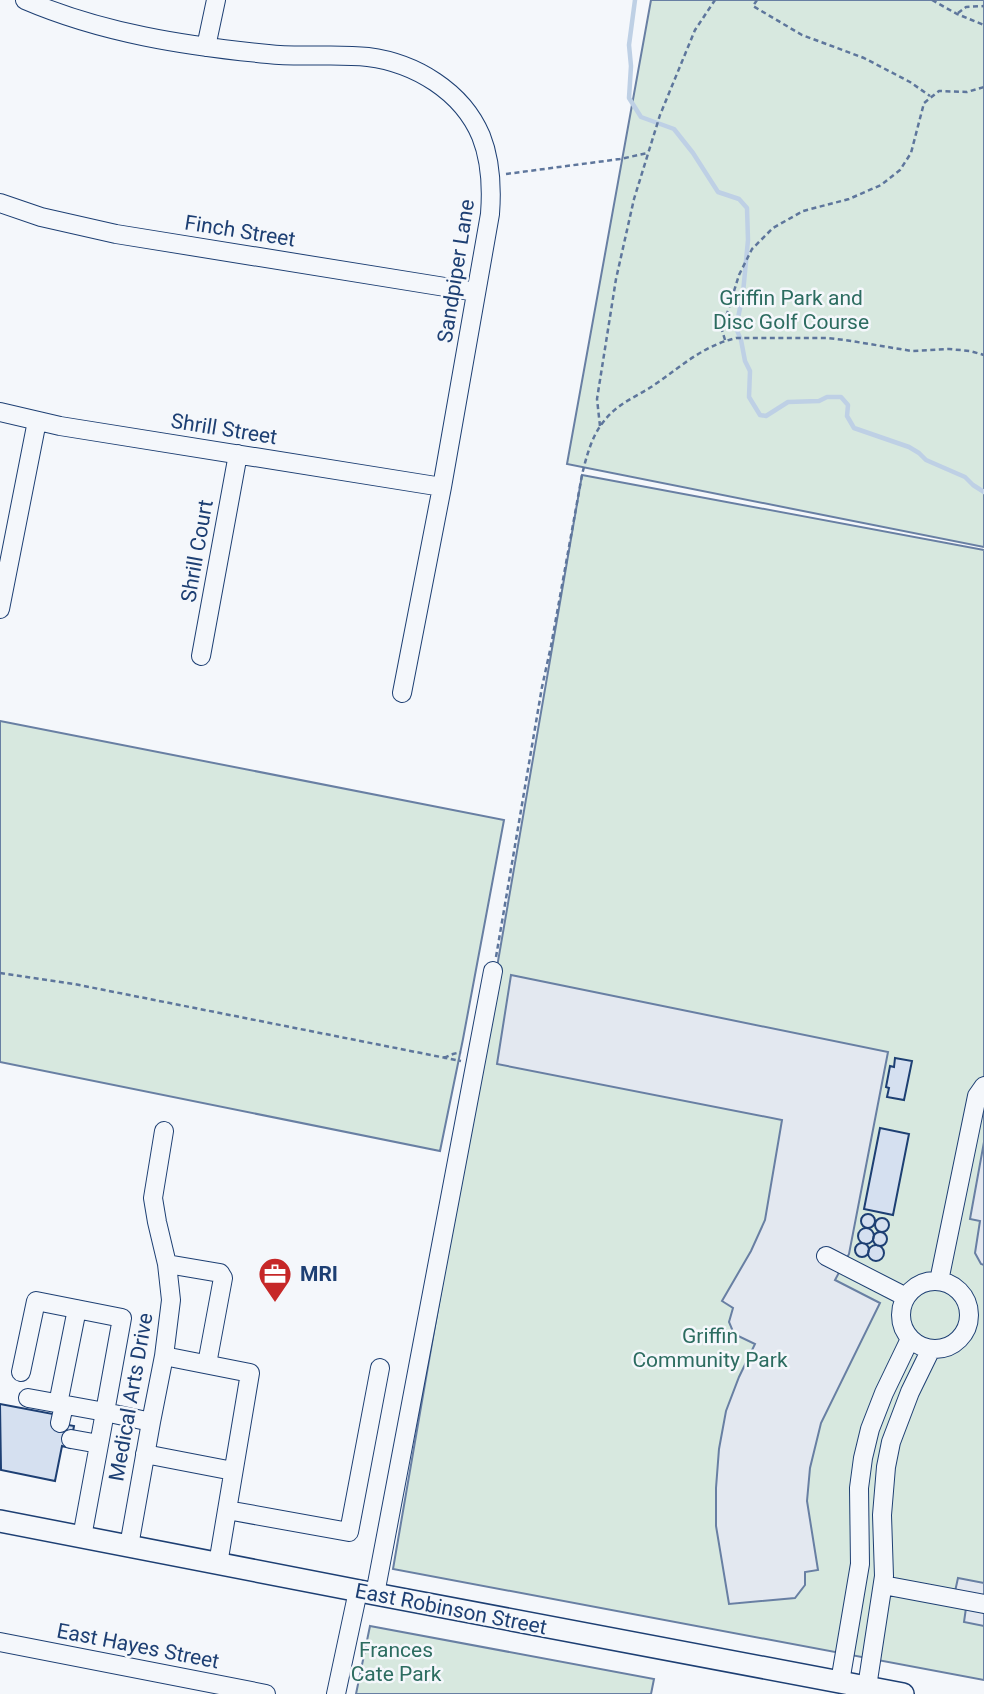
<svg xmlns="http://www.w3.org/2000/svg" width="984" height="1694" font-family="Roboto,sans-serif">
<style>
.green{fill:#d7e8df;stroke:#687fa3;stroke-width:2}
.parking{fill:#e3e8f0;stroke:#687fa3;stroke-width:2}
.lines{fill:none;stroke-linecap:round;stroke-linejoin:round}
.stream{stroke:#bed0e5;stroke-width:4.5}
.building{fill:#d5e0f0;stroke:#1d3f73;stroke-width:2}
.minor-casing{stroke:#1d3f73;stroke-width:20}
.major-casing{stroke:#1d3f73;stroke-width:24}
.path{stroke:#5e769c;stroke-width:2.5;stroke-dasharray:5 3.5;stroke-linecap:butt}
.minor{stroke:#f4f7fb;stroke-width:18}
.major{stroke:#f4f7fb;stroke-width:21}
.labels{text-anchor:middle;dominant-baseline:central;stroke-width:5;stroke-linejoin:round;paint-order:stroke}
.street-label{font-size:21px;fill:#1d3f73;stroke:#f4f7fb}
.park-label{font-size:21px;fill:#2c6c60;stroke:#f4f7fb}
.poi-label{font-size:21px;font-weight:bold;fill:#1d3f73;stroke:#f4f7fb;text-anchor:start}
</style>
<rect width="100%" height="100%" fill="#f4f7fb"/>
<path class="green" d="M651,0H984V547L567,464Z
M582,475L984,550V1680L393,1569Z
M0,721L504,820L463,1039L440,1151L0,1062Z
M370,1626L654,1679L651,1694H356Z"/>
<path class="parking" d="M511,975L888,1052L849,1254L835,1280L880,1303L821,1423L810,1468L807,1501L818,1570L805,1572V1585L795,1598L729,1604L716,1526V1488L719,1449L726,1411L739,1377L755,1344L734,1334L729,1322L733,1308L722,1301L751,1251L765,1220L782,1120L497,1064Z
M984,1142V1265L981,1264L975,1253L980,1221L970,1219Z
M958,1578L984,1583V1626L964,1622L966,1608L952,1605Z"/>
<g class="lines">
<path class="stream" d="M635,0L629,45L631,66L629,98L641,117L674,129L693,153L718,192L739,199L747,208L748,240L743,293L736,328L741,340L745,361L750,371L749,397L760,415L766,416L788,402L819,401L827,397H841L848,405L847,416L854,428L909,447L919,453L926,460L965,477L973,485L984,492"/>
</g>
<path class="building" d="M895,1058L912,1061L904,1100L887,1097L889,1088L886,1087L890,1066L894,1067Z
M880,1128L909,1134L893,1215L864,1209Z
M861 1221a7 7 0 1 1 14 0a7 7 0 1 1-14 0Z
M875 1225a7 7 0 1 1 14 0a7 7 0 1 1-14 0Z
M858 1236a8 8 0 1 1 16 0a8 8 0 1 1-16 0Z
M873 1239a7 7 0 1 1 14 0a7 7 0 1 1-14 0Z
M855 1250a7 7 0 1 1 14 0a7 7 0 1 1-14 0Z
M868 1253a8 8 0 1 1 16 0a8 8 0 1 1-16 0Z
M0,1404L53,1414L52,1422L74,1426L70,1448L62,1446L55,1481L1,1470Z"/>
<g class="lines">
<defs>
<path id="minor" d="M25,0C102,33 185,46 268,54C301,58 335,53 368,57C415,63 462,91 481,136C491,161 492,188 490,214L442,487L402,693
M206,47L216,0
M0,203L41,217L116,234L476,292
M0,412L60,426L442,487
M0,609L37,421
M201,656L238,454
M826,1256L906,1297
M167,1264L220,1273L223,1278L207,1364
M901 1315a34 34 0 1 1 68 0a34 34 0 1 1-68 0Z
M939,1281L977,1096L984,1086
M164,1356L250,1373L218,1564
M21,1372L36,1301L122,1318L105,1412L28,1398
M58,1404L77,1309
M60,1423L64,1405
M71,1439L99,1444
M145,1454L233,1471
M227,1510L349,1532L380,1368
M82,1537L105,1412L151,1422
M129,1546L151,1422L164,1356L171,1300L167,1264L157,1222L153,1198L164,1131
M883,1585L984,1604
M375,1594L493,971
M0,1642L266,1694
M840,1682L860,1564L859,1488L863,1458L870,1429L884,1393L910,1339
M867,1687L884,1576L882,1515L886,1467L891,1442L910,1392L931,1349
M336,1694L358,1591"/>
<path id="major" d="M0,1521L375,1594L903,1694"/>
</defs>
<use href="#minor" class="minor-casing"/>
<use href="#major" class="major-casing"/>
<path class="path" d="M757,0L753,6L802,35L864,58L910,82L930,96
M932,0L957,14L984,25
M958,13L966,7L984,6
M506,174L620,159L648,153
M725,340L722,330L739,275L752,249L773,228L803,211L849,199L881,185L900,170L911,153L924,103L939,91L967,92L984,87
M600,426L597,399L616,279L634,199L660,115L695,30L715,0
M496,957L542,687L551,646L582,475C586,458 591,439 601,425C617,402 636,398 657,383C683,365 703,346 736,338H828L845,340L912,351L949,349L970,351L984,355
M0,973L74,984L461,1061
M444,1058L453,1054L461,1052"/>
<use href="#minor" class="minor"/>
<use href="#major" class="major"/>
</g>
<defs>
<symbol id="office-pin" viewBox="-11 -11 22 30"><path d="M0 17L-7.5 6A9.5 9.5 0 1 1 7.5 6Z" fill="#c62828" stroke="#f4f7fb"/><path d="M-6-3h4V-5.5h4V-3h4V5H-6ZM-1-4.5V-3h2v-1.5ZM-6 0V1H6V0Z" fill="#fff"/></symbol>
</defs>
<g fill-rule="evenodd">
<use href="#office-pin" x="256" y="1255" width="38" height="52"/>
</g>
<g class="labels">
<g class="street-label">
<text transform="translate(240 231) rotate(9)">Finch Street</text>
<text transform="translate(456 271) rotate(-81)">Sandpiper Lane</text>
<text transform="translate(224 429) rotate(9)">Shrill Street</text>
<text transform="translate(197 551) rotate(-80)">Shrill Court</text>
<text transform="translate(131 1397) rotate(-80)">Medical Arts Drive</text>
<text transform="translate(451 1609) rotate(11)">East Robinson Street</text>
<text transform="translate(138 1646) rotate(11)">East Hayes Street</text>
</g>
<g class="park-label">
<text x="791" y="298">Griffin Park and<tspan x="791" dy="24">Disc Golf Course</tspan></text>
<text x="710" y="1336">Griffin<tspan x="710" dy="24">Community Park</tspan></text>
<text x="396" y="1650">Frances<tspan x="396" dy="24">Cate Park</tspan></text>
</g>
<g class="poi-label">
<text x="300" y="1274">MRI</text>
</g>
</g>
</svg>
